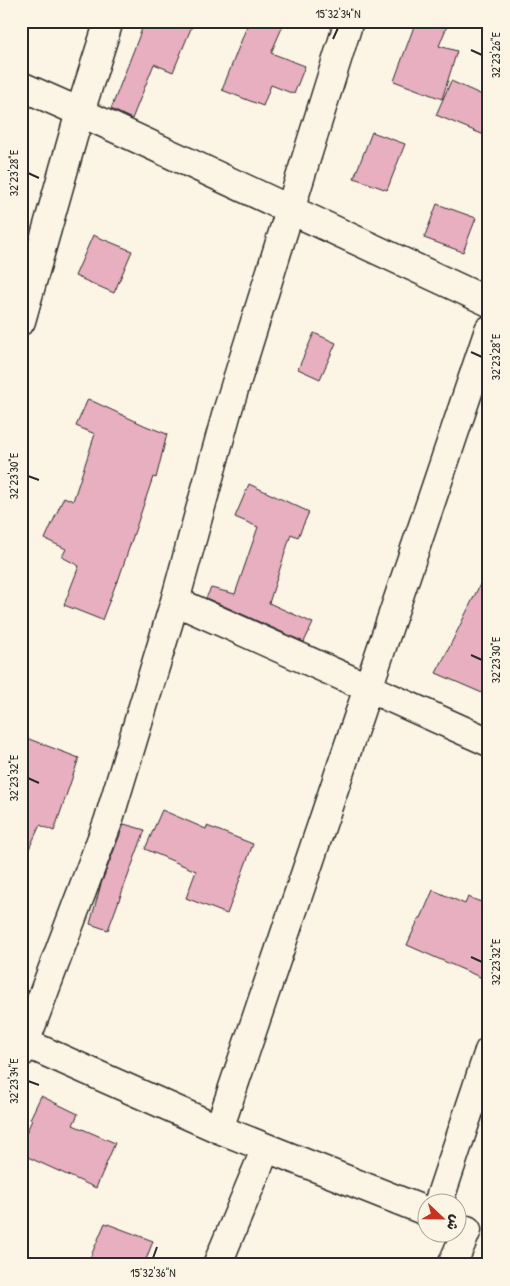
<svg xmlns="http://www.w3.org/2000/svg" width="510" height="1286" font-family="'Patrick Hand','Playpen Sans Arabic',sans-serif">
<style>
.building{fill:#e8afc0;stroke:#2b2b2b}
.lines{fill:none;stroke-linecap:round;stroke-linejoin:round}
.minor-casing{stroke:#2b2b2b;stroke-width:31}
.minor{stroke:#fcf5e5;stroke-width:28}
.ticks{fill:none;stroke:#2b2b2b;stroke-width:2}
.neatline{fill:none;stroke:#2b2b2b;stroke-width:2}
.ticks-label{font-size:12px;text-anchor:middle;fill:#2b2b2b}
</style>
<rect width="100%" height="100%" fill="#fcf5e5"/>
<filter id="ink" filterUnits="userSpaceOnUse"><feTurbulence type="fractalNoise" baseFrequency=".02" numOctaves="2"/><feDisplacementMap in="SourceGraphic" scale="10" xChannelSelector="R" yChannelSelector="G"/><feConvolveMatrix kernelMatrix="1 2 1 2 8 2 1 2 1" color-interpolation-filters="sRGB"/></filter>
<g filter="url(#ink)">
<path class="building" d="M145,21H194L173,72L154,64L132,119L111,109Z
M249,21H285L271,53L305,66L294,94L271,85L263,106L222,90Z
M416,21H449L439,46L457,51L442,99L394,81Z
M451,81L489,98V137L436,115Z
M372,132L405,144L387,190L354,178Z
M437,204L476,218L463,252L424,238Z
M93,235L132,251L114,293L75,276Z
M314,333L336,343L320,379L298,369Z
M88,399L146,426L167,434L156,478L153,477L118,581H117L102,620L64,605L79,566L62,557L66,549L45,539L64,497L73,501L95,434L76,426Z
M249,484L309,512L298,537L291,534L269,603L313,623L304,642L206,598L211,588L235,594L258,527L235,517Z
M489,566V696L436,673L445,656Z
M21,736L79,758L54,831L40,825L21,866Z
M162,810L206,829L207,826L253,844L227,914L186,898L196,871L145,849Z
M124,824L145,830L108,930L90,924L101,884Z
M433,890L465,904L468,897L489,905V981L407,945L419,918H421Z
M41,1096L78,1114L73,1125L115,1143L96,1188L21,1154V1144L32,1120L30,1119Z
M105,1223L153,1241L144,1265H87Z"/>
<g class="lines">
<defs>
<path id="minor" d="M21,86L80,112L489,302
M21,321L80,112L109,21
M175,601L489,742
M21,1041L219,1129L428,1212
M21,1053L108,822L175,601L227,412L349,21
M219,1129L489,330
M438,1204L489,1051
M217,1265L266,1148
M452,1265L467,1230"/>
</defs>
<use href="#minor" class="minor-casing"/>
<use href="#minor" class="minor"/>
</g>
</g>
<path class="ticks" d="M333,39L338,28M471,50L482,55M28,173L39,178M471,352L482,357M28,476L39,480M471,655L482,660M28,778L39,783M471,957L482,962M28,1081L39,1085M153,1258L157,1247"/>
<rect width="510" height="1286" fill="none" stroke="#fcf5e5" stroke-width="55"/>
<g transform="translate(442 1218) rotate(112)"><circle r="24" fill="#fcf5e5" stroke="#a8a49b"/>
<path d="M0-4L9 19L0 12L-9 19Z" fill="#c8321e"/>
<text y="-8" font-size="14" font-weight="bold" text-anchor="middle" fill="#2b2b2b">ش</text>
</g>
<rect x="28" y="28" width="454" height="1230" class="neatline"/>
<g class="ticks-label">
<text x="338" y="18">15°32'34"N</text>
<text transform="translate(496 55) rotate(-90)" y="4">32°23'26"E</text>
<text transform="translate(14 173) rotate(-90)" y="4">32°23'28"E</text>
<text transform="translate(496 357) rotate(-90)" y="4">32°23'28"E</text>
<text transform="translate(14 476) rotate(-90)" y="4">32°23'30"E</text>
<text transform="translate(496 660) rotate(-90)" y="4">32°23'30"E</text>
<text transform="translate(14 778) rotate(-90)" y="4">32°23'32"E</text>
<text transform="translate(496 962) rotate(-90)" y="4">32°23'32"E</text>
<text transform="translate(14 1081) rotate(-90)" y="4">32°23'34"E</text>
<text x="153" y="1277">15°32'36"N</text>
</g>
</svg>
